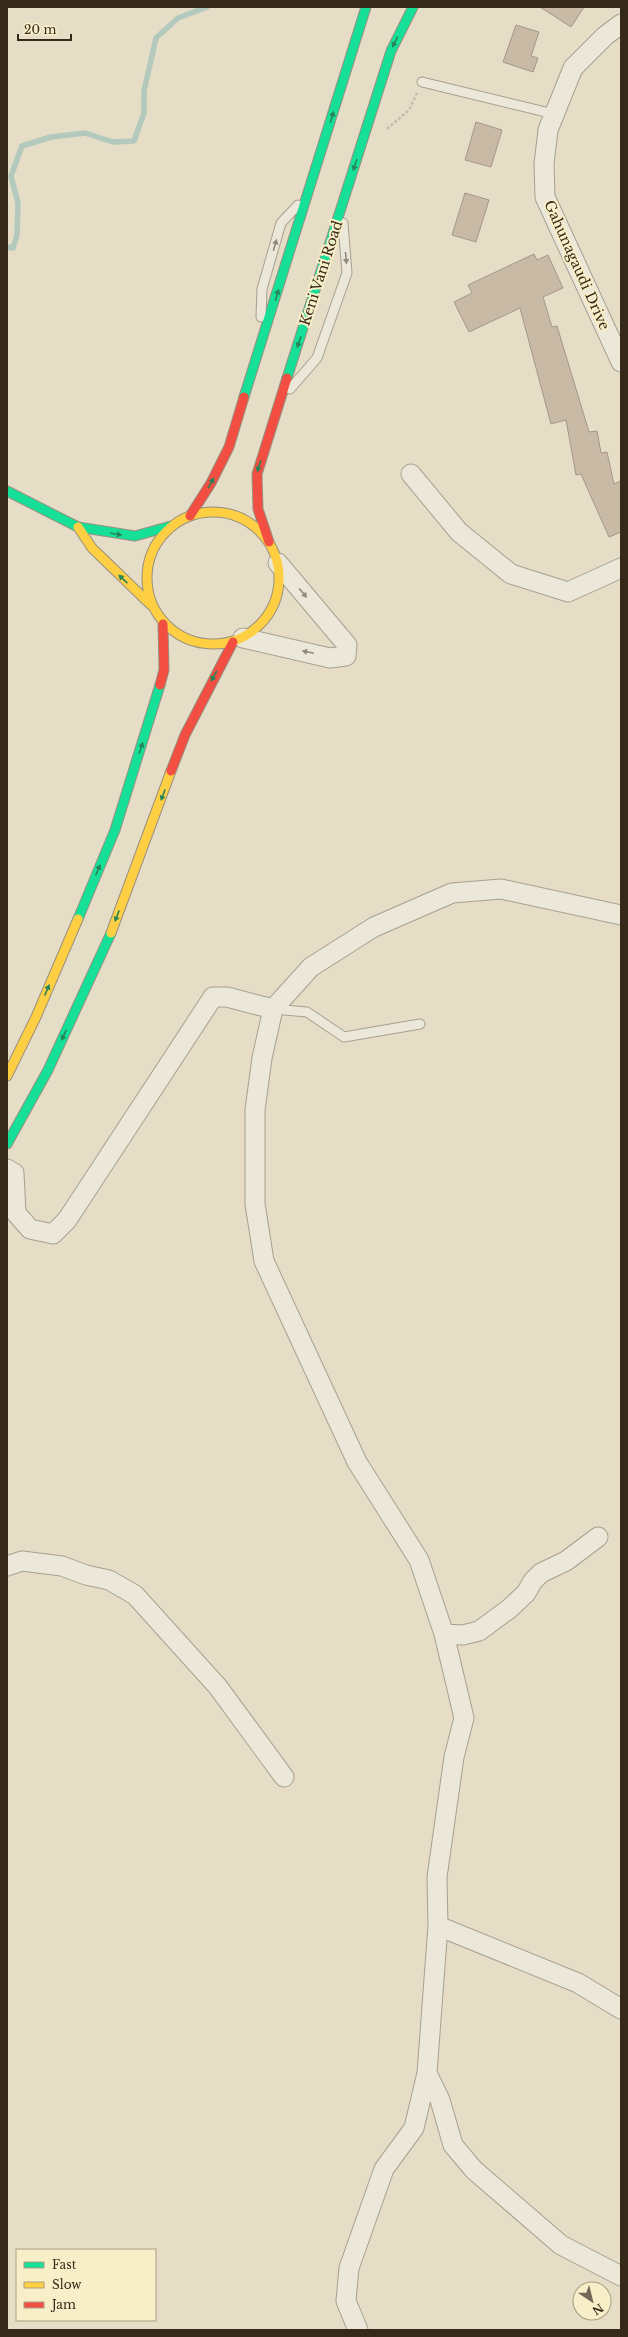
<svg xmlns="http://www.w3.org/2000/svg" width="628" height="2337" font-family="'Libre Baskerville',serif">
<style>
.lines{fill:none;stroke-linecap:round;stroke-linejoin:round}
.stream{stroke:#b3c9bd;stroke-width:5.5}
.building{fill:#c9baa6;stroke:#a49885}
.lane-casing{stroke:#a8a090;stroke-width:11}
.street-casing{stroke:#a8a090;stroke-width:21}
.fast-casing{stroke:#989080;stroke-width:11}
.slow-casing{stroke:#989080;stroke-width:11}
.jam-casing{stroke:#989080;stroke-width:11}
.path{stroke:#c3beb0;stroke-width:2.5;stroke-dasharray:3 2;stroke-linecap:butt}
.lane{stroke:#ebe7d9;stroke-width:9}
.street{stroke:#ebe7d9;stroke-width:19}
.fast{stroke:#16e098;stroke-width:9}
.slow{stroke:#ffcf43;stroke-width:9}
.jam{stroke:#f24e42;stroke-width:9}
.oneway{fill:#268458}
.oneway2{fill:#908879}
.labels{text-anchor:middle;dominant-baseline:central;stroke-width:4;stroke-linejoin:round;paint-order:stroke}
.street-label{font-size:14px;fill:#362919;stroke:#f8eec8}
</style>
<rect width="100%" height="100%" fill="#e5ddc5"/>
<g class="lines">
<path class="stream" d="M7,247L13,248L17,235L18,203L11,176L22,146L51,137L85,133L113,142L134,141L144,113V91L156,38L178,18L207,7"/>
</g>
<path class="building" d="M540,7H584L571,27Z
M516,25L539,32L531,56L538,58L533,72L503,62Z
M476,122L502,130L491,167L465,160Z
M465,193L489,200L476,242L452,235Z
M534,254L537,260L548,255L563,288L543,297L552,327L557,326L589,432L597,431L601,453L607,452L614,484L621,481V532L609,537L581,474L576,475L566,420L551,424L520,308L469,332L454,302L472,293L468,285Z"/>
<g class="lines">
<defs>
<path id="lane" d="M422,82L554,114
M261,317L262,289L281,223L298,205
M290,389L317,358L347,273L343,223
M273,1009L307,1012L344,1037L420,1024"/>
<path id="street" d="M621,24L605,36L573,68L548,130L544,164L545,197L621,362
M411,474L459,532L511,574L568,592L621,568
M243,638L330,658L346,656L347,645L278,563
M7,1169L14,1173L16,1213L30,1229L53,1234L67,1220L213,997H227L273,1009
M7,1566L22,1561L62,1566L86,1575L109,1580L135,1595L218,1687L284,1777
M444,1634L463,1635L479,1631L509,1609L526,1593L533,1581L541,1573L566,1561L598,1537
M438,1926L578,1983L621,2009
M427,2073L440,2100L453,2145L474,2170L561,2245L621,2276
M358,2330L346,2301L349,2268L384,2169L414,2128L427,2073L438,1926L437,1877L454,1757L464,1718L444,1634L419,1560L357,1462L264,1261L255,1204V1110L262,1058L273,1009L311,967L374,927L452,893L501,889L621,915"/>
<path id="fast" d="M287,378L391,51L413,7
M244,397L366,7
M7,491L78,527L135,536L171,526
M78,919L115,830L160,685
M7,1144L48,1070L111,933"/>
<path id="slow" d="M147 578a66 66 0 1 1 132 0a66 66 0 1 1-132 0Z
M78,527L92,548L151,605
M111,933L171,771
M7,1076L36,1017L78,919"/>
<path id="jam" d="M190,516L211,483L229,447L244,397
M269,542L258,509L257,474L287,378
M160,685L164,670L163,624
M171,771L185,735L233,642"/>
</defs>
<use href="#lane" class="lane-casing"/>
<use href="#street" class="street-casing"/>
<use href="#fast" class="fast-casing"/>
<use href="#slow" class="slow-casing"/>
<use href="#jam" class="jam-casing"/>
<path class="path" d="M387,129L409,110L417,93"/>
<use href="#lane" class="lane"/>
<use href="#street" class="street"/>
<use href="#fast" class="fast"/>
<use href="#slow" class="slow"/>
<use href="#jam" class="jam"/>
</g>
<defs><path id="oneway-solid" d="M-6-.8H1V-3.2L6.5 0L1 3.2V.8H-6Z"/></defs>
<g class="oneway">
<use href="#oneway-solid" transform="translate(395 42) rotate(117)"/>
<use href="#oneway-solid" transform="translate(332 117) rotate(-73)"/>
<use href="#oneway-solid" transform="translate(355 165) rotate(108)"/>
<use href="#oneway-solid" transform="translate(277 295) rotate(-73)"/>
<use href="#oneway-solid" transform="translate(299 342) rotate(108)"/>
<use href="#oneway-solid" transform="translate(259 466) rotate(108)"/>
<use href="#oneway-solid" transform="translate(211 483) rotate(-60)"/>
<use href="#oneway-solid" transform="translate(116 534) rotate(10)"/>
<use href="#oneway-solid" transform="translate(123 579) rotate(-137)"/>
<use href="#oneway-solid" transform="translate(214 676) rotate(120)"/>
<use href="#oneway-solid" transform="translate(141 748) rotate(-72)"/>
<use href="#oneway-solid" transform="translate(163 795) rotate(111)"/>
<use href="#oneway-solid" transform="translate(98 870) rotate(-67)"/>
<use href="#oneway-solid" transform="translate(117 916) rotate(111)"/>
<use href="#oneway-solid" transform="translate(47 990) rotate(-67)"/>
<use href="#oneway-solid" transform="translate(64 1035) rotate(115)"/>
</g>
<g class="oneway2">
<use href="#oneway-solid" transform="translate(275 245) rotate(-74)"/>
<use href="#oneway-solid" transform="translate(346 258) rotate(85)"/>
<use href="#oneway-solid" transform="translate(303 593) rotate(50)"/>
<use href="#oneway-solid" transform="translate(308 652) rotate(-168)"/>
</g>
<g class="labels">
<g class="street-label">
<text transform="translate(577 265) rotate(66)">Gahunagaudi Drive</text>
<text transform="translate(321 273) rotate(-72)">Keni Vani Road</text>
</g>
</g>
<rect width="628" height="2337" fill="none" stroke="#362919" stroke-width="16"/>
<rect x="16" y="2249" width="140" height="72" fill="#f8eec8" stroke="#aa9f82"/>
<rect x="24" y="2262" width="20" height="6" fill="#16e098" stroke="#aa9f82"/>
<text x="52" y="2269" font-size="12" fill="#362919">Fast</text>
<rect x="24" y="2282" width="20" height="6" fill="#ffcf43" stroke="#aa9f82"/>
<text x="52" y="2289" font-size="12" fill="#362919">Slow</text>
<rect x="24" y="2302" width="20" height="6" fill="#f24e42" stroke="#aa9f82"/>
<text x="52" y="2309" font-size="12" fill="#362919">Jam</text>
<g transform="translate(592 2301) rotate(145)"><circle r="19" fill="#f8eec8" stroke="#aa9f82"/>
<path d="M0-3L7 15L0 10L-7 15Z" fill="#736855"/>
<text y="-6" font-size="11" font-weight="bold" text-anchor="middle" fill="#362919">N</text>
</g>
<path d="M18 34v6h53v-6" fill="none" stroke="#362919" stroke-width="2"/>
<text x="24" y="34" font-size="12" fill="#362919" stroke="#f8eec8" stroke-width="3" paint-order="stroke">20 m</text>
</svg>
